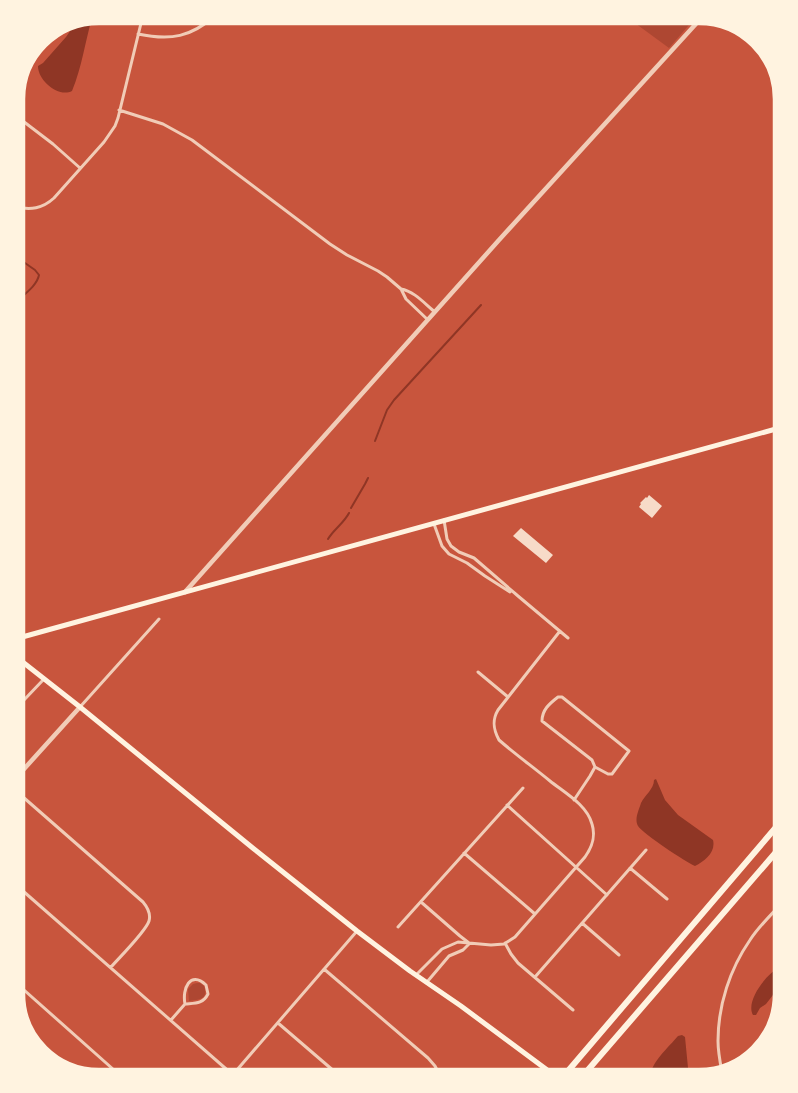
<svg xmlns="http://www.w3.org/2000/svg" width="798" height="1093" font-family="Arial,sans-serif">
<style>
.green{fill:#ae4732}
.water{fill:#8f3625}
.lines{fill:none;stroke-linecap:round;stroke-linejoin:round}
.stream{stroke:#8f3625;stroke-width:2}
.building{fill:#f7dbc8}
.minor{stroke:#f1ccb7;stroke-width:3}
.tertiary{stroke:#f1ccb7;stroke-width:4.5}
.secondary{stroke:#fff3e0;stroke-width:5}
.primary{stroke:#fff3e0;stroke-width:5}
.motorway{stroke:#fff3e0;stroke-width:6}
.rim{fill:none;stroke:#fff3e0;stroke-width:2.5}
</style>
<rect width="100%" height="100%" fill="#c8553d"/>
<path class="green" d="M624,15H692L695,18L669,48Z
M197,983H200L204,986C209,1000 198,1000 189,1001L188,989L193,984Z"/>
<path class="water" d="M92,18C85,42 82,67 72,91C59,98 38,81 38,66L43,63L66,37L75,24Z
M656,779L665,800L678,815L713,840C716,852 705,861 695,866C686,862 643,834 638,826C634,819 639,810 641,803C645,795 654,789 654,780Z
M780,967L783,969V982L766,1004L760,1008L756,1015H753C745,1001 767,973 780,967Z
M682,1035L685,1037L689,1078H650C650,1063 669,1047 678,1036Z"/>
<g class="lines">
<path class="stream" d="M15,303C23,295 37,286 39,275L35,270L15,256
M375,441L387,410L394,400L481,305
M351,508L365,484L368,478
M328,539C334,529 344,523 349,513
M777,874L783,878"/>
</g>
<path class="building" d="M649,495L662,506L652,518L639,507L641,504L640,503L646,497L647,498Z
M521,528L553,555L546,563L513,536Z"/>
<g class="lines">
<path class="minor" d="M138,34C171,41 191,37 216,15
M119,110L163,124L192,140L330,244L347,255L378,271L387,277L401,289L406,299L428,320
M15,115L53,144L80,168
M15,207C31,210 42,209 54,198L104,142L115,126L118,118L143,15
M401,289C414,291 425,304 435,312
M444,520L447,539L451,546L459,552L474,558L518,596L568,638
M434,524L442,546L449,554L467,563L485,576L510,592
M478,672L508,697
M80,707L159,619
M15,711L24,700L44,679
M15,790L143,902C148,908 151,914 149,921C146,931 119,958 111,967
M574,800L590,776L595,767L592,760L542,721C542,710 549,704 558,697H562L629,751L612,774H608L595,767
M507,805L607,895
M464,853L535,914
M630,868L667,899
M15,884L233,1075
M421,902L460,936L469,943
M582,923L619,955
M398,927L523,788
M505,943L511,954L518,963L573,1010
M324,969L428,1058L435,1066L441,1078
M416,975L442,949L458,942L491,945L504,944L515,937L585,857C592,847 596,837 592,824C587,805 565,793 550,781C533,767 515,754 499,740C493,729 492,720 498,710L560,631
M535,977L646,850
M15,982L123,1078
M427,982L449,956L463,950L469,944
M171,1020L185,1004C182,989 190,970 206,985L208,994C203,1004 195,1003 185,1004
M278,1023L342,1078
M722,1072C720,1062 718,1051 718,1041C718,1005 730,969 750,940C759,926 772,914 783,902
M230,1078L357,931
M324,1078L332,1069"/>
<path class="tertiary" d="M185,592L499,240L704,15
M15,779L80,707"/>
<path class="secondary" d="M15,656L80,707L254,849L357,931L410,971L461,1006L558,1078"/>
<path class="primary" d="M15,639L783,427"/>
<path class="motorway" d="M562,1078L783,819
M581,1078L783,844"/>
</g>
<path d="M0 0H798V1093H0ZM99 24H699A75 75 0 0 1 774 99V994A75 75 0 0 1 699 1069H99A75 75 0 0 1 24 994V99A75 75 0 0 1 99 24Z" fill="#fff3e0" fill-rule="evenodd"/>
<path class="rim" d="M99 24H699A75 75 0 0 1 774 99V994A75 75 0 0 1 699 1069H99A75 75 0 0 1 24 994V99A75 75 0 0 1 99 24Z"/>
</svg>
